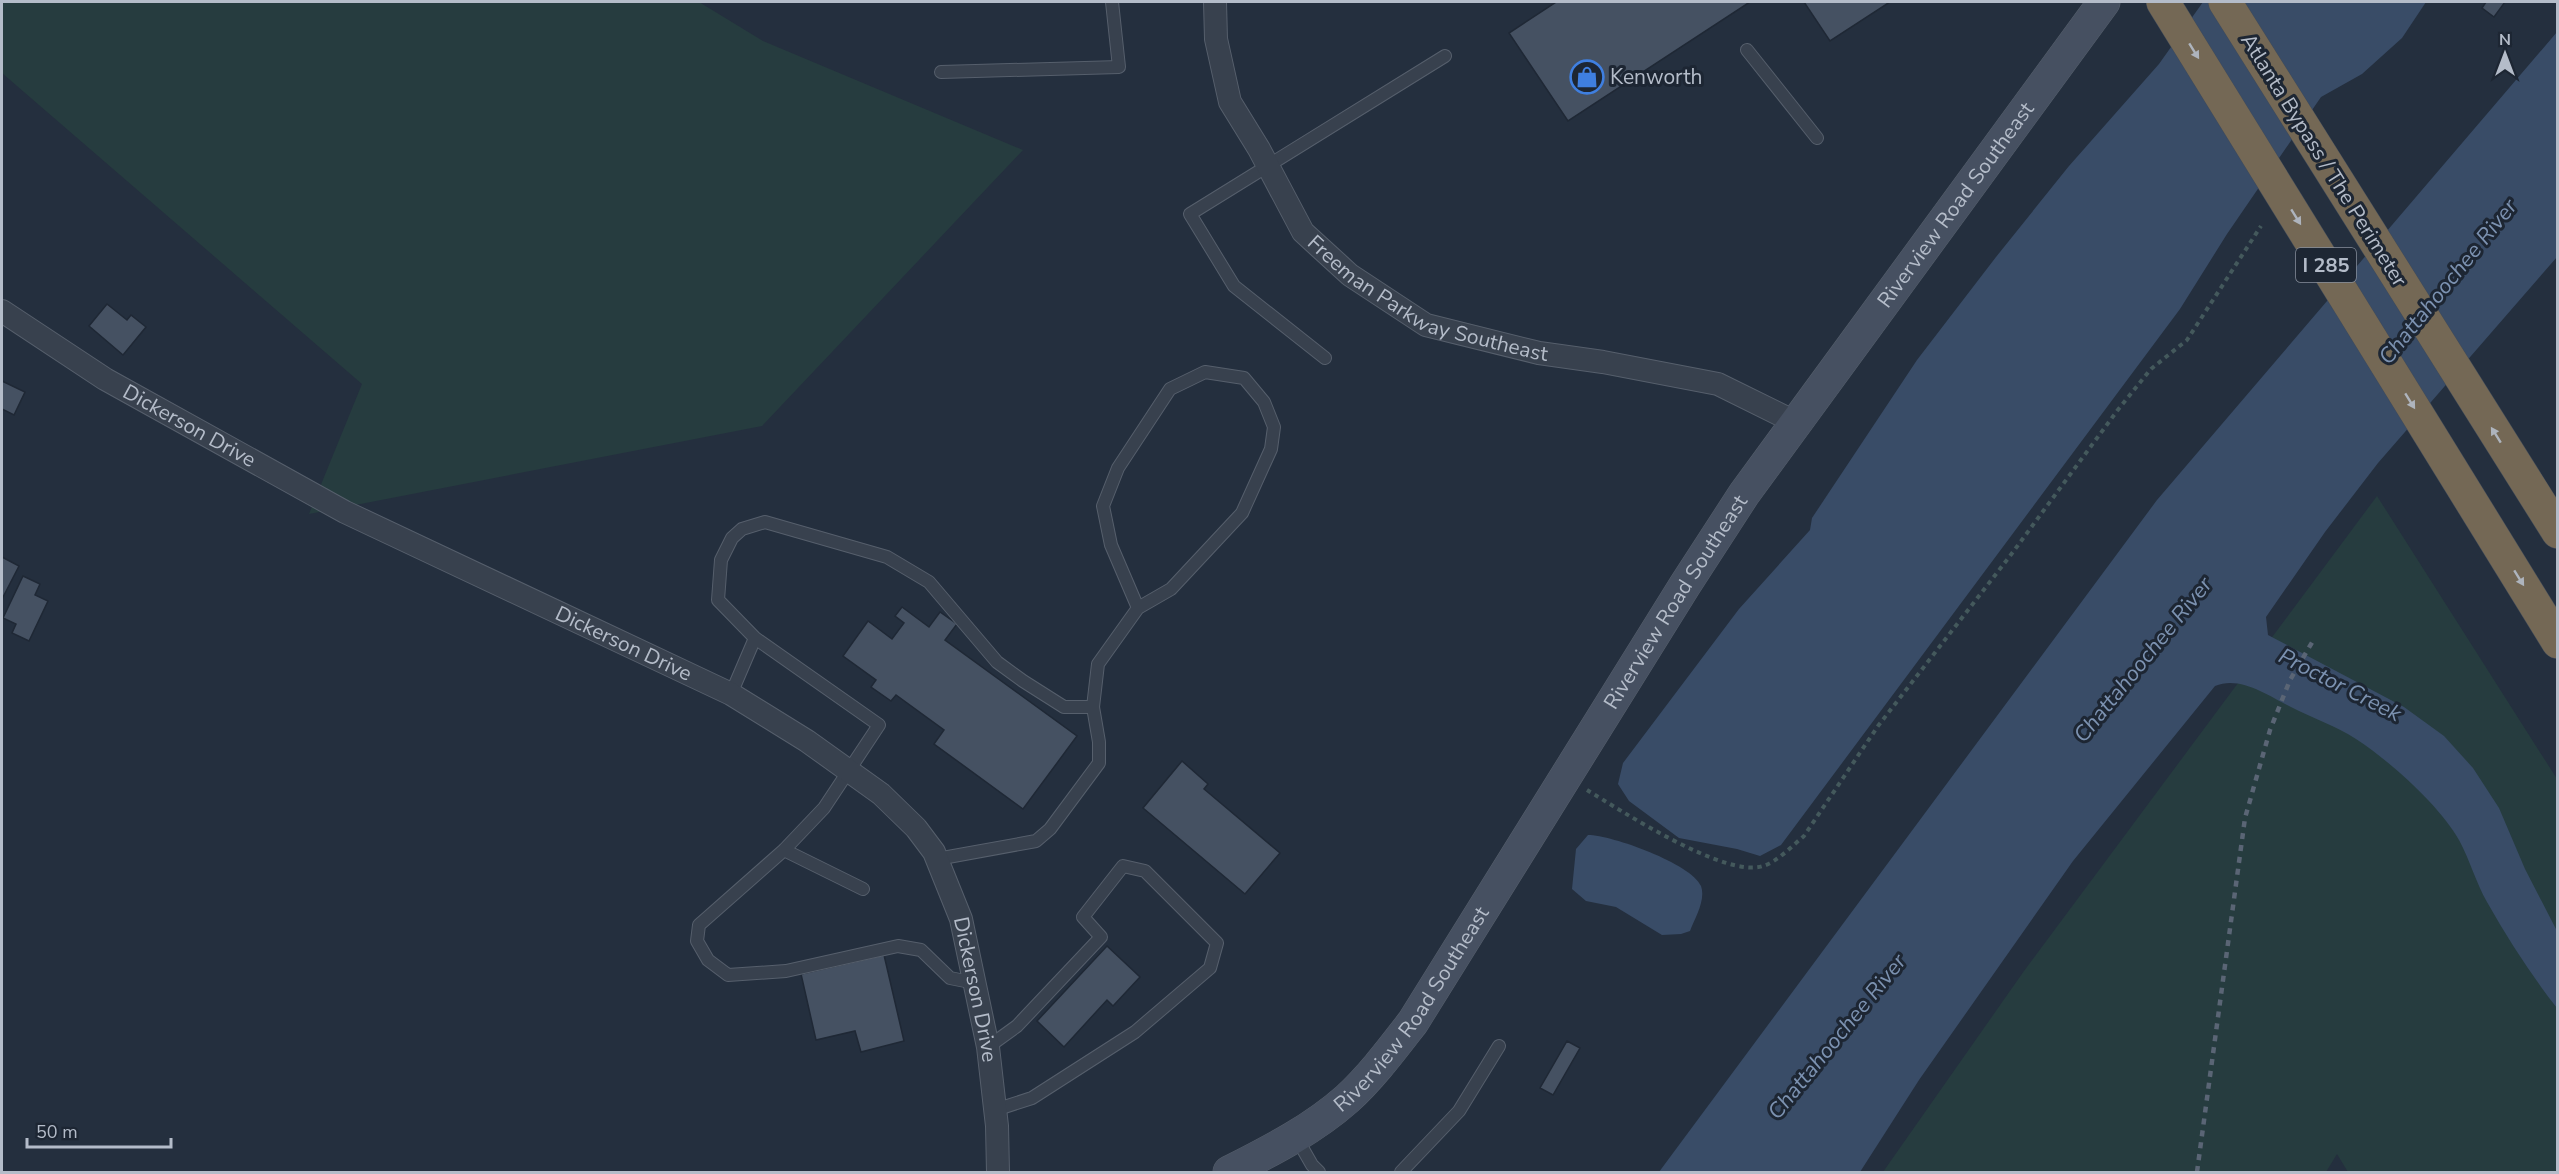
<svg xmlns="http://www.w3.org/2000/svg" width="2559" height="1174" font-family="'Nunito Sans',sans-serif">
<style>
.green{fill:#263c3f}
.water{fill:#394c67}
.building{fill:#455162;stroke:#1f2835;stroke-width:1.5}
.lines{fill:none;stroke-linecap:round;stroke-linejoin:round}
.lane-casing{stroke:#565f6c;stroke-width:14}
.street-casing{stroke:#565f6c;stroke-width:24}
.secondary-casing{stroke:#565f6c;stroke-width:33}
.highway-casing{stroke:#434c59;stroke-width:34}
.path{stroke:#44595c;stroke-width:4;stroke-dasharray:4.5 4.5;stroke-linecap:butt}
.lane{stroke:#38414e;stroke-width:12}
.street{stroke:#38414e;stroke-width:22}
.secondary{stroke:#465061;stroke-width:32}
.highway{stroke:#746855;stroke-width:33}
.rail{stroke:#5a6575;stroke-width:4.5;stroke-dasharray:6 6;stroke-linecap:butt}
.oneway{fill:#aeb4bd}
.labels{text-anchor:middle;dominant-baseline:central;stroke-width:6;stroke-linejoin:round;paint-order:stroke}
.shield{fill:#1d2633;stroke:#878f9c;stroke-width:1.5}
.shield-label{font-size:20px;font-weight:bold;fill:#b4bcc9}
.poi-label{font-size:21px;fill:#b4bcc9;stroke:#1d2633;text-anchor:start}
.street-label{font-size:21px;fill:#b4bcc9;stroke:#1d2633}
.water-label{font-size:22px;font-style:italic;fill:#7c92b1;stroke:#1d2633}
</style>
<rect width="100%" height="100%" fill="#242f3e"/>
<path class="green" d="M2,2H699L763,41L1023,150L762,426L309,514L362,384L2,73Z
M2377,496L2557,779V1172H2348L2337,1154L2326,1172H1883L2024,971Z"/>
<path class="water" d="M2203,2H2426L2402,38L2362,74L2321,97L2227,234L2180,309L1781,845L1760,856L1737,849L1679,838L1629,801L1618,784L1623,763L1739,609L1810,530L1812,518L1917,360L1996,257L2069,166L2159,64Z
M2557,32V257L2378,463L2325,532L2266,617L2268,635L2404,707L2444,736L2473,768L2499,808L2525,869L2557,931V1008C2531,975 2508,939 2487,902C2476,883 2470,860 2459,840C2440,806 2390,761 2356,739C2336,726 2312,718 2291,707C2269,696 2240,675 2215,686L2073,861L1919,1080L1860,1172H1659L2157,500Z
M1588,835C1612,835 1692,864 1701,886C1706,900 1695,918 1690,931L1681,934L1662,935L1616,907L1586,901L1572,889L1576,849Z"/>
<path class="building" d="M1556,2H1750L1568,121L1509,33Z
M1804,2H1890L1830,41Z
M2486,2H2505L2494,17L2482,8Z
M107,304L127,320L131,315L146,327L123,355L89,326Z
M2,381L25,392L14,415L2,409Z
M2,557L19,566L2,599Z
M23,576L40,584L35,595L48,601L29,641L12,633L16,624L3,618Z
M902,607L929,627L940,612L957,624L945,640L1077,736L1023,809L934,744L944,730L896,695L891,701L871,687L876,680L843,656L868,621L892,639L904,623L895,616Z
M1182,761L1208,784L1204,789L1280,853L1245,894L1143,808Z
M1107,946L1140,977L1113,1006L1107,1000L1064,1047L1037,1021Z
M884,955L904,1041L861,1052L855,1031L816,1040L801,974Z
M1567,1041L1580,1048L1553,1095L1540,1088Z"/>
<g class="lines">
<defs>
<path id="lane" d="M1747,50L1817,138
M941,72L1119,67L1112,2
M1325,358L1234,286L1190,214L1445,56
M755,638L879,725L824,808L784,850L699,925L697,941L708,960L728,975L786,971L898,946L921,950L950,978L975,983
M731,694L755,638L718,600L721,560L732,538L742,529L765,522L887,557L929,582L997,662L1023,681L1064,707H1093
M784,850L863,889
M937,859L1036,841L1050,829L1099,763V742L1093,707L1098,664L1138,608L1171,589L1242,513L1271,449L1274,427L1264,402L1244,378L1205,372L1170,389L1118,468L1103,506L1111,545L1138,608
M988,1047L1017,1026L1101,937L1083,917L1123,866L1145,871L1217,943L1210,968L1135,1032L1032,1098L995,1110
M1296,1137L1312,1165L1319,1172
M1401,1172L1459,1111L1499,1046"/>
<g id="street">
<path id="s1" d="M1215,2L1216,39L1230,102L1259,149L1303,232L1350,275L1426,325L1539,353L1603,362L1718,384L1797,423"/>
<path id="s2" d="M2,311L105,379L345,512L731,694L807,741L881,794L916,828L934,852L961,919L988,1047L997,1126L998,1172"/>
</g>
<g id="secondary">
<path id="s3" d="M1229,1172C1270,1151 1312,1130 1347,1099C1372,1076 1392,1049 1413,1022L1685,585L1744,494L2104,2"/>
</g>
<path id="highway" d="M2163,2L2558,642
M2225,2L2558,532"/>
</defs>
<use href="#lane" class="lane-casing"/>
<use href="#street" class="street-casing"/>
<use href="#secondary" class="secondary-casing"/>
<use href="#highway" class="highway-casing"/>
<path class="path" d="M1587,790C1620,810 1726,879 1763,866C1777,862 1792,846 1804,836L1878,726L2010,556L2117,411L2151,369L2187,340L2261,226"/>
<use href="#lane" class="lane"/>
<use href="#street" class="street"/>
<use href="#secondary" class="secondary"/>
<use href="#highway" class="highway"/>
<path class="rail" d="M2197,1172L2245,818L2270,730L2290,680L2314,639"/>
</g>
<defs><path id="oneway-solid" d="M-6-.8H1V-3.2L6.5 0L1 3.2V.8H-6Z" transform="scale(1.5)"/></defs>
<g class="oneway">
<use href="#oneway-solid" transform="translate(2194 51) rotate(58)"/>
<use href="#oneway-solid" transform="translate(2296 217) rotate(58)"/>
<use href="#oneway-solid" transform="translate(2410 401) rotate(58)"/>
<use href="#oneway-solid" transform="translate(2496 435) rotate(-122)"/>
<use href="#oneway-solid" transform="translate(2519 578) rotate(58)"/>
</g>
<defs>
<symbol id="shop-ring" viewBox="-11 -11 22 22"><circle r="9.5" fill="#1d2633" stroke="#3f7fe0" stroke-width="1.5"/><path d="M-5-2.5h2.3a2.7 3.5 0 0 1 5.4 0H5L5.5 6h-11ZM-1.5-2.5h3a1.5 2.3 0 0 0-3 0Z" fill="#3f7fe0"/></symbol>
</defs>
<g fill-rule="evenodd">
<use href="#shop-ring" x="1568" y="58" width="38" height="38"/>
</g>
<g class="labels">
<rect class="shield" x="2296" y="248" width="60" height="34" rx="4.5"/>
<g class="shield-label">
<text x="2326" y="265">I 285</text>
</g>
<g class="poi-label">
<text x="1610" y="77">Kenworth</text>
</g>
<g class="street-label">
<text transform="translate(2324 160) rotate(58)">Atlanta Bypass / The Perimeter</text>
<text stroke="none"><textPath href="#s3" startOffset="1222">Riverview Road Southeast</textPath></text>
<text stroke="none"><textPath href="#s1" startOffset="396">Freeman Parkway Southeast</textPath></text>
<text stroke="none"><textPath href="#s2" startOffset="220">Dickerson Drive</textPath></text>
<text stroke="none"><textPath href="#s3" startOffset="736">Riverview Road Southeast</textPath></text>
<text stroke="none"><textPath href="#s2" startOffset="706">Dickerson Drive</textPath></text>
<text stroke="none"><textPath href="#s2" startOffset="1228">Dickerson Drive</textPath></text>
<text stroke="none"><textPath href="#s3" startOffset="250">Riverview Road Southeast</textPath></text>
</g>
<g class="water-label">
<text transform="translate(2448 282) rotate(-51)">Chattahoochee River</text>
<text transform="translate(2143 660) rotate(-51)">Chattahoochee River</text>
<text transform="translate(2340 685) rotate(27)">Proctor Creek</text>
<text transform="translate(1837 1037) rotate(-51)">Chattahoochee River</text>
</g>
</g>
<rect width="2559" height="1174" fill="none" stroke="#b4bcc9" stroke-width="6"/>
<g transform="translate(2505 54)" stroke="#1d2633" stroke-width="4.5" paint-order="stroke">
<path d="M0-4.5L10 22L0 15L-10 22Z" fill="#b4bcc9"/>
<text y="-9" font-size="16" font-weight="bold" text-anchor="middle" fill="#b4bcc9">N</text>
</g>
<path d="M27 1138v9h144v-9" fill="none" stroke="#b4bcc9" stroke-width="3"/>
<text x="36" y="1138" font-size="18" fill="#b4bcc9" stroke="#1d2633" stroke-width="4.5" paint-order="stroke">50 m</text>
</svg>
